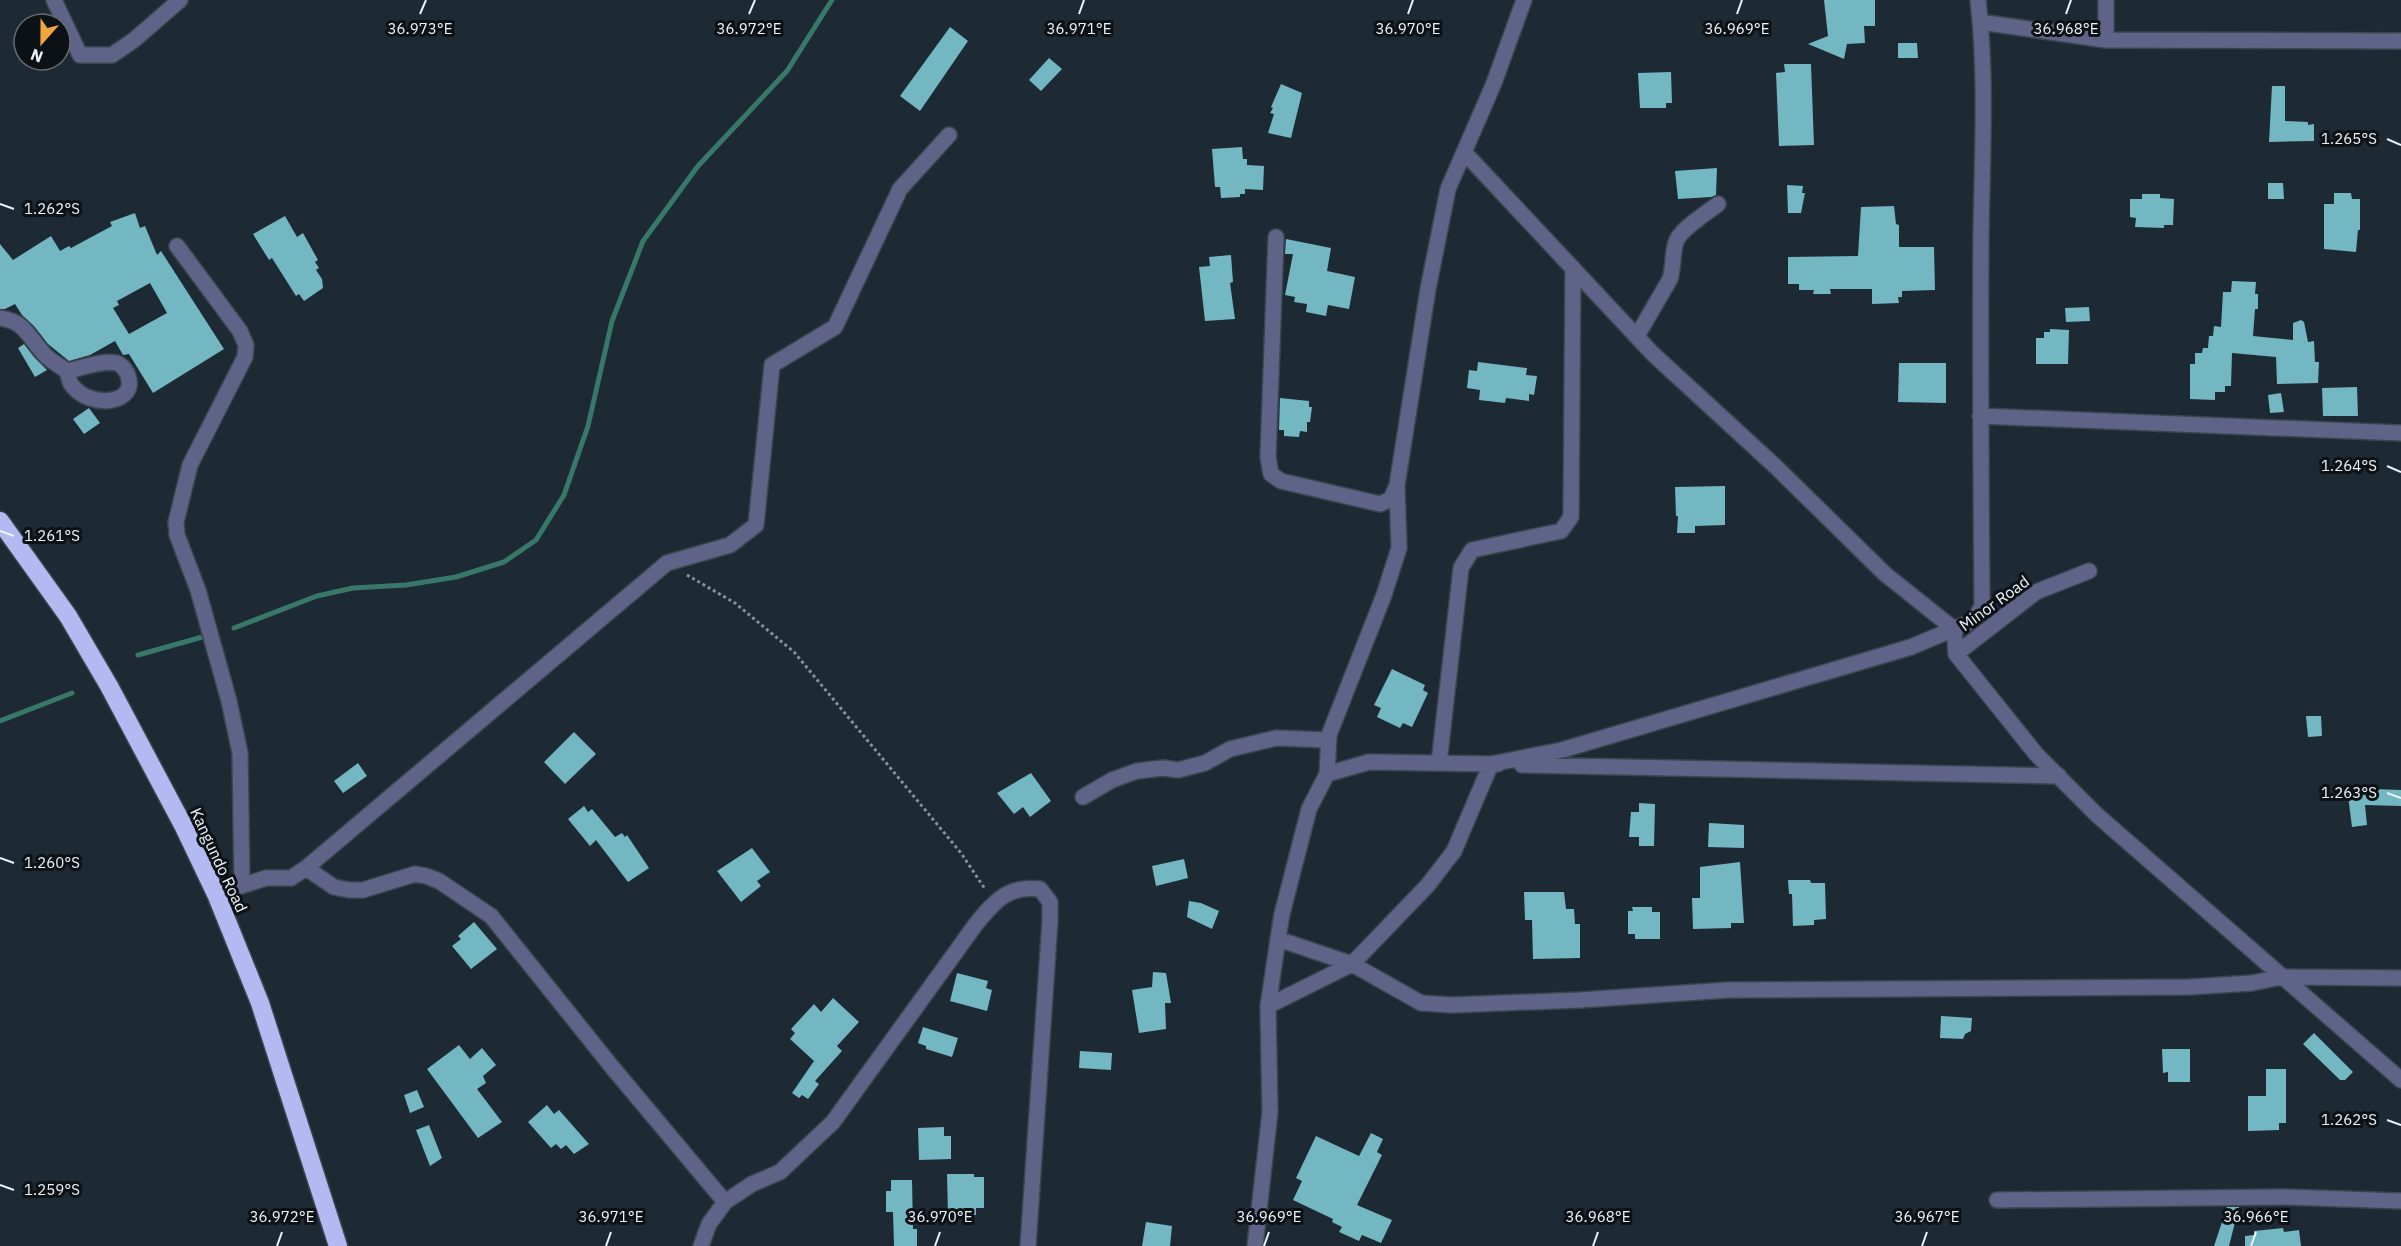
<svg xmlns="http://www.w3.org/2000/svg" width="2401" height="1246" font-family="'IBM Plex Sans',sans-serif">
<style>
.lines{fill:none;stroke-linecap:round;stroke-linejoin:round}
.stream{stroke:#387868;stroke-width:5}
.building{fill:#73b7c3;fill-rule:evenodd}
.minor-casing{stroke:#3a464f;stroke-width:18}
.highway-casing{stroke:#3a464f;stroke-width:21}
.path{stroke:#879199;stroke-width:3;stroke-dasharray:3 3;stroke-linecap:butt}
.minor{stroke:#5f6388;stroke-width:15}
.highway{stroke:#b3baf1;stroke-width:18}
.ticks{fill:none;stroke:#edf5fb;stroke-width:2}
.labels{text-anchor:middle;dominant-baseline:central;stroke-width:6;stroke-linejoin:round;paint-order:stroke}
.street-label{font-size:16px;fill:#edf5fb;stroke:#0c1115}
.ticks-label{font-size:15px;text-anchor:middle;fill:#edf5fb;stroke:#0c1115;stroke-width:6;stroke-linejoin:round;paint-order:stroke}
</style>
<rect width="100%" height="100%" fill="#1d2933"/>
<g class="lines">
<path class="stream" d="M234,628L317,596L353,588L406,585L456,577L504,562L536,540L564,495L588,426L612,321L643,241L698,166L787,71L832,0
M138,655L206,636
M0,721L72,693"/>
</g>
<path class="building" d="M1824,0H1875V26H1864L1865,43L1847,44L1844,59L1808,44L1828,36Z
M950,27L968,41L920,111L900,96Z
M1898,43H1917L1918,58H1898Z
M1049,58L1062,69L1041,91L1029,80Z
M1784,64H1811L1814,145L1779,146L1776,73L1785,72Z
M1671,72L1672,103H1666V108H1640L1638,73Z
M1281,84L1302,93L1291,138L1268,133L1274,114L1270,113L1273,108L1271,107Z
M2272,86H2285V121L2308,122V125L2314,124V141L2269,142Z
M1242,147L1243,159H1247V165L1264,166L1263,190L1245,189V194H1240V197L1221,198L1220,187H1215L1212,149Z
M1717,168L1716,195L1711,197L1678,199L1675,171Z
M2268,183H2283L2284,199H2268Z
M1787,185L1803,186L1802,193H1805L1801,213H1788Z
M2334,193H2351L2352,199H2360V230H2358L2356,252L2324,249V204H2334Z
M2142,194H2160V198L2174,199L2173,225H2164V228L2135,227L2136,218L2130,217V199H2142Z
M1894,206L1896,224L1899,225V247H1934L1935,290L1902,291V297H1898L1899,303L1872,304V289H1830L1831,294H1813L1814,290H1799V284H1788V257L1858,256L1861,207Z
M135,213L140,228L145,226L157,255L161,251L224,349L153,393L129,354L123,355L115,341L90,355L69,361L48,344L34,326L22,315L15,304L5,309H0V244L13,260L51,236L60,251L69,246L71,248L112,226L110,222ZM150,283L167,313L129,334L113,308L119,305L117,301Z
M285,216L297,237L303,233L318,260L315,262L319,268L316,270L322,279L323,288L304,301L299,294L296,296L272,258L269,260L253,234Z
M1286,239L1331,248L1327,271L1355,277L1349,309L1328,305L1326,316L1306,312L1307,304L1294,302L1295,297L1285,295L1293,254H1285Z
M1231,255L1233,282L1230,283L1235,319L1205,321L1199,267L1210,266L1209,257Z
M2232,281L2256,282L2255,294H2258V309H2255L2253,336L2293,340V323L2301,320L2304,322L2308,342L2314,341L2315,362H2319L2318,383L2277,384L2276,357L2232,353L2231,386H2225V392H2215V400L2190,399V364H2195V353H2202L2203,348H2208L2209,336H2213L2214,326L2221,327L2223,292H2231Z
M2089,307L2090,321L2066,322L2065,308Z
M2050,329L2069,330L2068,364H2036V338H2044V332H2050Z
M24,344L34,357L47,370L35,377L18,348Z
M1478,362L1527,368L1526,375L1537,376L1534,395L1529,394V401L1506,398L1505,403L1479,400L1480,390L1467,388L1469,370L1477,371Z
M1899,363H1946V403L1898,402Z
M2357,387L2358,416H2323L2322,388Z
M2281,393L2284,412L2270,413L2268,395Z
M1280,398L1309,401V407H1312L1310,422H1307V432L1300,431L1299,437L1284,436V430H1279Z
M89,408L100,423L84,434L73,419Z
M1725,486V525L1695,526V533H1677L1678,516H1676L1675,487Z
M1392,669L1425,685L1423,690L1428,693L1412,727L1403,723L1400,728L1377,717L1381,708L1374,705Z
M2306,716H2321L2322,736L2308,737Z
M574,732L596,754L565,784L544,762Z
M358,763L367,776L343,793L334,781Z
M1031,773L1051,801L1030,817L1023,807L1014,814L997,793Z
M2347,788L2401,790V806L2365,805L2367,825L2352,827Z
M1639,803L1655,804L1654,846H1639V837H1629L1631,812H1639Z
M584,806L588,812L592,809L615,837L622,833L625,837L627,835L649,868L628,882L596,840L590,846L568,819Z
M1709,823L1744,825V848L1708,847Z
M752,848L770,872L757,881L761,886L741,902L717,871Z
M1184,859L1188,878L1156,886L1152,866Z
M1740,862L1744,923H1731V928L1693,929L1692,898H1700V867Z
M1788,880H1810L1811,883H1825L1826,919L1814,920V925L1793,926L1792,894H1789Z
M1524,892H1564L1566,909H1574L1575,924H1580V958L1533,959L1532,920H1525Z
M1189,901L1201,903L1219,911L1212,929L1187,917Z
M1632,907H1652V912H1660V939H1635V934H1628V911H1633Z
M474,922L497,949L471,969L452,946L461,939L458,936Z
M1153,972L1166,973L1171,1003H1165L1166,1029L1139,1033L1132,990L1152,987Z
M957,973L988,981L986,988L992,990L987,1011L950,1001Z
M833,998L859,1022L837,1046L842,1051L815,1081L819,1084L808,1099L802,1095L799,1098L792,1093L814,1061L790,1039L795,1033L791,1029L814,1004L821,1012Z
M1941,1016L1972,1018L1971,1031L1965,1034L1963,1039L1940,1038Z
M923,1027L958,1038L952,1057L926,1049V1046L918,1043Z
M2314,1033L2353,1072L2345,1080H2340L2303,1044Z
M459,1045L470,1059L482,1048L496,1065L483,1076L486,1083L477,1089L502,1122L478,1138L427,1069Z
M2162,1049H2190V1082H2168V1072L2163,1073Z
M1080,1051L1112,1053L1111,1070L1079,1068Z
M2266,1069H2286V1123H2279V1130L2248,1131V1096H2266Z
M417,1090L424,1107L410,1113L404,1095Z
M547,1105L554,1114L559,1110L589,1144L574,1154L566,1145L561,1149L556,1144L551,1148L528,1122Z
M429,1125L442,1158L430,1166L416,1130Z
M944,1127V1136H951V1159L919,1160L918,1128Z
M1371,1133L1383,1139L1377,1152L1382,1155L1357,1205L1392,1220L1381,1243L1362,1235L1359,1241L1339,1232L1342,1227L1332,1222L1333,1219L1293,1200L1302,1181L1296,1178L1316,1136L1359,1156Z
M947,1174H974V1177H984V1208H976V1215H948Z
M891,1180H912L913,1229H917V1246H894L893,1212H886V1191H891Z
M2227,1207H2239L2230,1242L2229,1246H2214Z
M1146,1222L1172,1226L1170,1246H1142Z
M2283,1228L2284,1232L2299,1230L2301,1246H2245V1236L2254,1235V1231Z"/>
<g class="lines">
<defs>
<path id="minor" d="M54,0L80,55H112L134,40L180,0
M2106,0V40
M1980,22L2106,40L2401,41
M1464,152L1653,354L1775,466L1885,574L1954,629L1956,654L2036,754L2097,815L2401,1080
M1276,237L1268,457L1271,474L1281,481L1380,504L1391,499L1397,485L1428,289L1448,189L1494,83L1524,0
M177,246L240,331L246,345L245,357L190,465L176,522L177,535L198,590L229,701L240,753L242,884
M0,318C28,322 29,340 47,357C53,362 60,366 67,371C82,368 101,360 117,363C122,365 124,368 127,373C141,405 88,410 71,384C69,381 68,374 67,371
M1637,336L1670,279C1674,266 1672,254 1676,242C1680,229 1707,213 1718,204
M1980,416L2401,433
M1956,654L2036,592L2089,571
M1439,763L1461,568L1472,550L1561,531L1571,517L1573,268
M1522,765L2059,776
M1327,774L1329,735L1384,595L1399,548L1397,487
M1083,797L1112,780L1137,771L1163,768L1178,770L1205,763L1230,749L1276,738L1328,740
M306,868L667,563L730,545L756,525L772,365L835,327L900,189L949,135
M216,894L266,878H291L306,868L334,887L349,890H363L415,874L426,876L439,881L491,916L612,1067L725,1202
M1278,939L1352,964L1421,1003L1452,1005L1580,1000L1728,990L2190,987L2252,983L2282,977L2401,978
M1268,1006L1352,964L1428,885L1454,851L1491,764H1498
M1997,1200L2286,1197L2401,1201
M701,1246L709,1224L725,1202L752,1184L780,1172L833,1122L976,924C995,901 1008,885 1040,889L1050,902V921L1028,1246
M1255,1246L1270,1112L1268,1006L1278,939L1282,914L1309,809L1327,774L1369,762L1491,764L1562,750L1911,647L1968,623L1975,619L1982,606C1981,483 1980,360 1981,237C1982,159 1987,78 1978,0"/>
<path id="highway" d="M0,521L68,616L109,686L184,827L216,894L260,1003L338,1246"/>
</defs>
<use href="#minor" class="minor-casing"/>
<use href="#highway" class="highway-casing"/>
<path class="path" d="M687,575L735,603L794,652L961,853L985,889"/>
<use href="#minor" class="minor"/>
<use href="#highway" class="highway"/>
</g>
<path class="ticks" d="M420,14L426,0M749,14L755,0M1079,14L1084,0M1408,14L1413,0M1737,14L1742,0M2066,14L2071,0M2387,139L2401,145M0,204L14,209M2387,466L2401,472M0,531L14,536M2387,793L2401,798M0,858L14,863M2387,1120L2401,1125M0,1185L14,1190M277,1246L282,1232M606,1246L611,1232M935,1246L940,1232M1264,1246L1269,1232M1593,1246L1598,1232M1922,1246L1927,1232M2251,1246L2256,1232"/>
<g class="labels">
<g class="street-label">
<text transform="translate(1994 603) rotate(-36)">Minor Road</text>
<text transform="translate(219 860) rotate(65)">Kangundo Road</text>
</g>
</g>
<g class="ticks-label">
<text x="749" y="34">36.972°E</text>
<text x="1079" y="34">36.971°E</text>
<text x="1408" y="34">36.970°E</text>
<text x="1737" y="34">36.969°E</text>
<text x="2066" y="34">36.968°E</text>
<text x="420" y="34">36.973°E</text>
<text x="2349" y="144">1.265°S</text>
<text x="52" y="214">1.262°S</text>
<text x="2349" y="471">1.264°S</text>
<text x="52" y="541">1.261°S</text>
<text x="2349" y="798">1.263°S</text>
<text x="52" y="868">1.260°S</text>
<text x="2349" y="1125">1.262°S</text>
<text x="52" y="1195">1.259°S</text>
<text x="282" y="1222">36.972°E</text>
<text x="611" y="1222">36.971°E</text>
<text x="940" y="1222">36.970°E</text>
<text x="1269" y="1222">36.969°E</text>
<text x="1598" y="1222">36.968°E</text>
<text x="1927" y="1222">36.967°E</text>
<text x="2256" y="1222">36.966°E</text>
</g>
<g transform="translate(42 42) rotate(201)"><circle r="28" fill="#0c1115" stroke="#666c71" stroke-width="1.5"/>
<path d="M0-4.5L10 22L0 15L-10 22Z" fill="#f0a73e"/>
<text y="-9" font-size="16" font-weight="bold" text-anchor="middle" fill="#edf5fb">N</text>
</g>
</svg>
